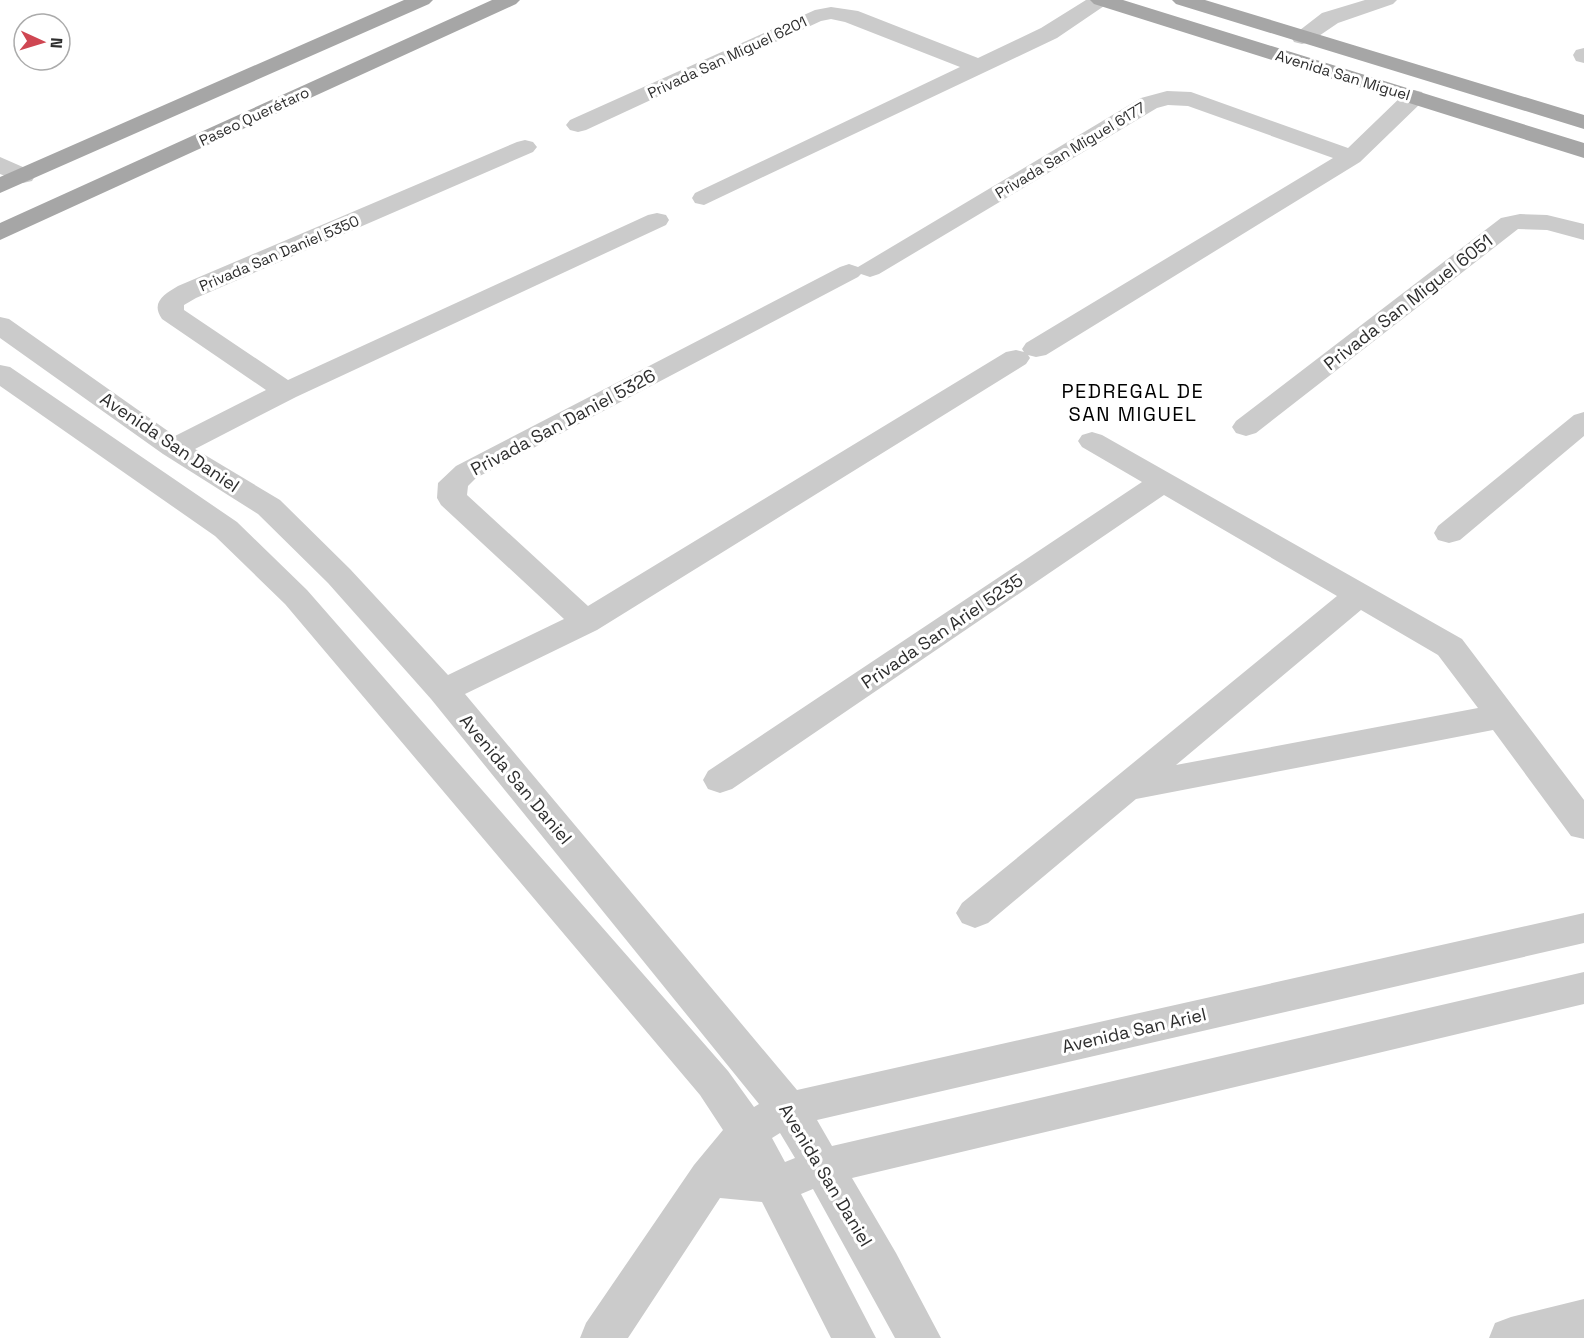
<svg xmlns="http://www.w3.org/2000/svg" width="1584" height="1338" font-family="'Space Grotesk',sans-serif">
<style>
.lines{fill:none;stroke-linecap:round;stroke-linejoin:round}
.minor{fill:#cbcbcb;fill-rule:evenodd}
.major{fill:#a6a6a6;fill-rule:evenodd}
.labels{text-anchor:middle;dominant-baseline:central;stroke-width:6;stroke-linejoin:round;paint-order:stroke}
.far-street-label{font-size:15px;fill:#2e2e2e;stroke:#fff}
.street-label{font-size:18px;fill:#2e2e2e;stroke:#fff}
.neighbourhood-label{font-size:20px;letter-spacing:1.5px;fill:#000;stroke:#fff}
</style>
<rect width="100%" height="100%" fill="#fff"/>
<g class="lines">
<path class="minor" d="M1086,0H1111L1107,4L1057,38L704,205L695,203L692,198L695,193L960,67L845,22L831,19L821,21L586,130L578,132L570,130L566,125L570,120L815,10L831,7L858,11L978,58L1041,28Z
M1365,0H1397L1393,4L1338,23L1310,42L1302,44L1294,42L1291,37L1322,13Z
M1584,48V63L1576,61L1573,55L1576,50Z
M1414,90L1422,92L1425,97L1422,102L1360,162L1046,355L1036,357L1028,355L1030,358L1026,364L597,630L465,694L797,1090L1584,913V943L817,1120L832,1146L1584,972V1004L852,1178L896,1253L941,1338H895L813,1189L801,1194L876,1338H831L762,1202L720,1198L628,1338H580L586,1323L694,1165L723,1130L700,1095L285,604L215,536L0,386V365L10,367L237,522L307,590L728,1071L754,1107L759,1104L431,699L328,583L258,514L163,454L0,338V317L9,319L175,436L266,390L162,319C150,302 165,294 178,286L517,142L525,140L533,142L537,147L533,152L196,298L184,305V310L288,380L648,215L657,213L666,215L669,220L666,225L296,397L195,449L280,500L350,569L448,675L564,619L441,505L437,498L438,483L456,466L840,267L849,264L858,267L1141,98L1167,91L1191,92L1348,148L1406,92ZM1168,105L1188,106L1333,158L1026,343L1022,349L1024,352L1016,350L1006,352L588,606L467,495L468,486L476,478L858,277L861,274L870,277L879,274L1157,108ZM780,1133L795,1158L785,1162L772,1138Z
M0,157L32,171L35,176L32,181L23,183L0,174Z
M1520,214L1547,215L1584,224V240L1547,230L1518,229L1256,433L1246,436L1236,433L1232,427L1236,421L1501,218Z
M1584,412V436L1460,540L1449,543L1438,540L1434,533L1438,526L1574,415Z
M1092,432L1102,435L1462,639L1584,800V839L1571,836L1493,730L1136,799L988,923L975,928L962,923L956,913L962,903L1337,596L1164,495L732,789L720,793L708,789L703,780L708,771L1142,482L1082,447L1078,441L1082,435ZM1361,610L1438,655L1478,708L1176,765Z
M1584,1299V1338H1489L1495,1323L1511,1317Z"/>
<path class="major" d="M404,0H433L429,4L0,193V177Z
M492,0H520L516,4L0,240V223Z
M1090,0H1123L1584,143V158L1094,4Z
M1172,0H1205L1584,115V129L1176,4Z"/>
</g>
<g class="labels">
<g class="far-street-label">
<text transform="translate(727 57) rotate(-25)">Privada San Miguel 6201</text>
<text transform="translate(1343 75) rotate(17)">Avenida San Miguel</text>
<text transform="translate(254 116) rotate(-25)">Paseo Querétaro</text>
<text transform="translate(1070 150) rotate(-31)">Privada San Miguel 6177</text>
<text transform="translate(279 253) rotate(-23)">Privada San Daniel 5350</text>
</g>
<g class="street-label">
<text transform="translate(1408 302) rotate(-38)">Privada San Miguel 6051</text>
<text transform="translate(563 422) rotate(-28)">Privada San Daniel 5326</text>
<text transform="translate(170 442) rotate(34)">Avenida San Daniel</text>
<text transform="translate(942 631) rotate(-34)">Privada San Ariel 5235</text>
<text transform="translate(516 779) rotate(50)">Avenida San Daniel</text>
<text transform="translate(1134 1030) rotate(-13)">Avenida San Ariel</text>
<text transform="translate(826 1175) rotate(59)">Avenida San Daniel</text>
</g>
<g class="neighbourhood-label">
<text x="1133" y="391">PEDREGAL DE<tspan x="1133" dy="23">SAN MIGUEL</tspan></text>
</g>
</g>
<g transform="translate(42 42) rotate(94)"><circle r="28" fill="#ffffff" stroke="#ababab" stroke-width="1.5"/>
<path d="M0-4.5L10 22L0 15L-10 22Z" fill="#cf4652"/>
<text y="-9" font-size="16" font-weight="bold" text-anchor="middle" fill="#2e2e2e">N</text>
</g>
</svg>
